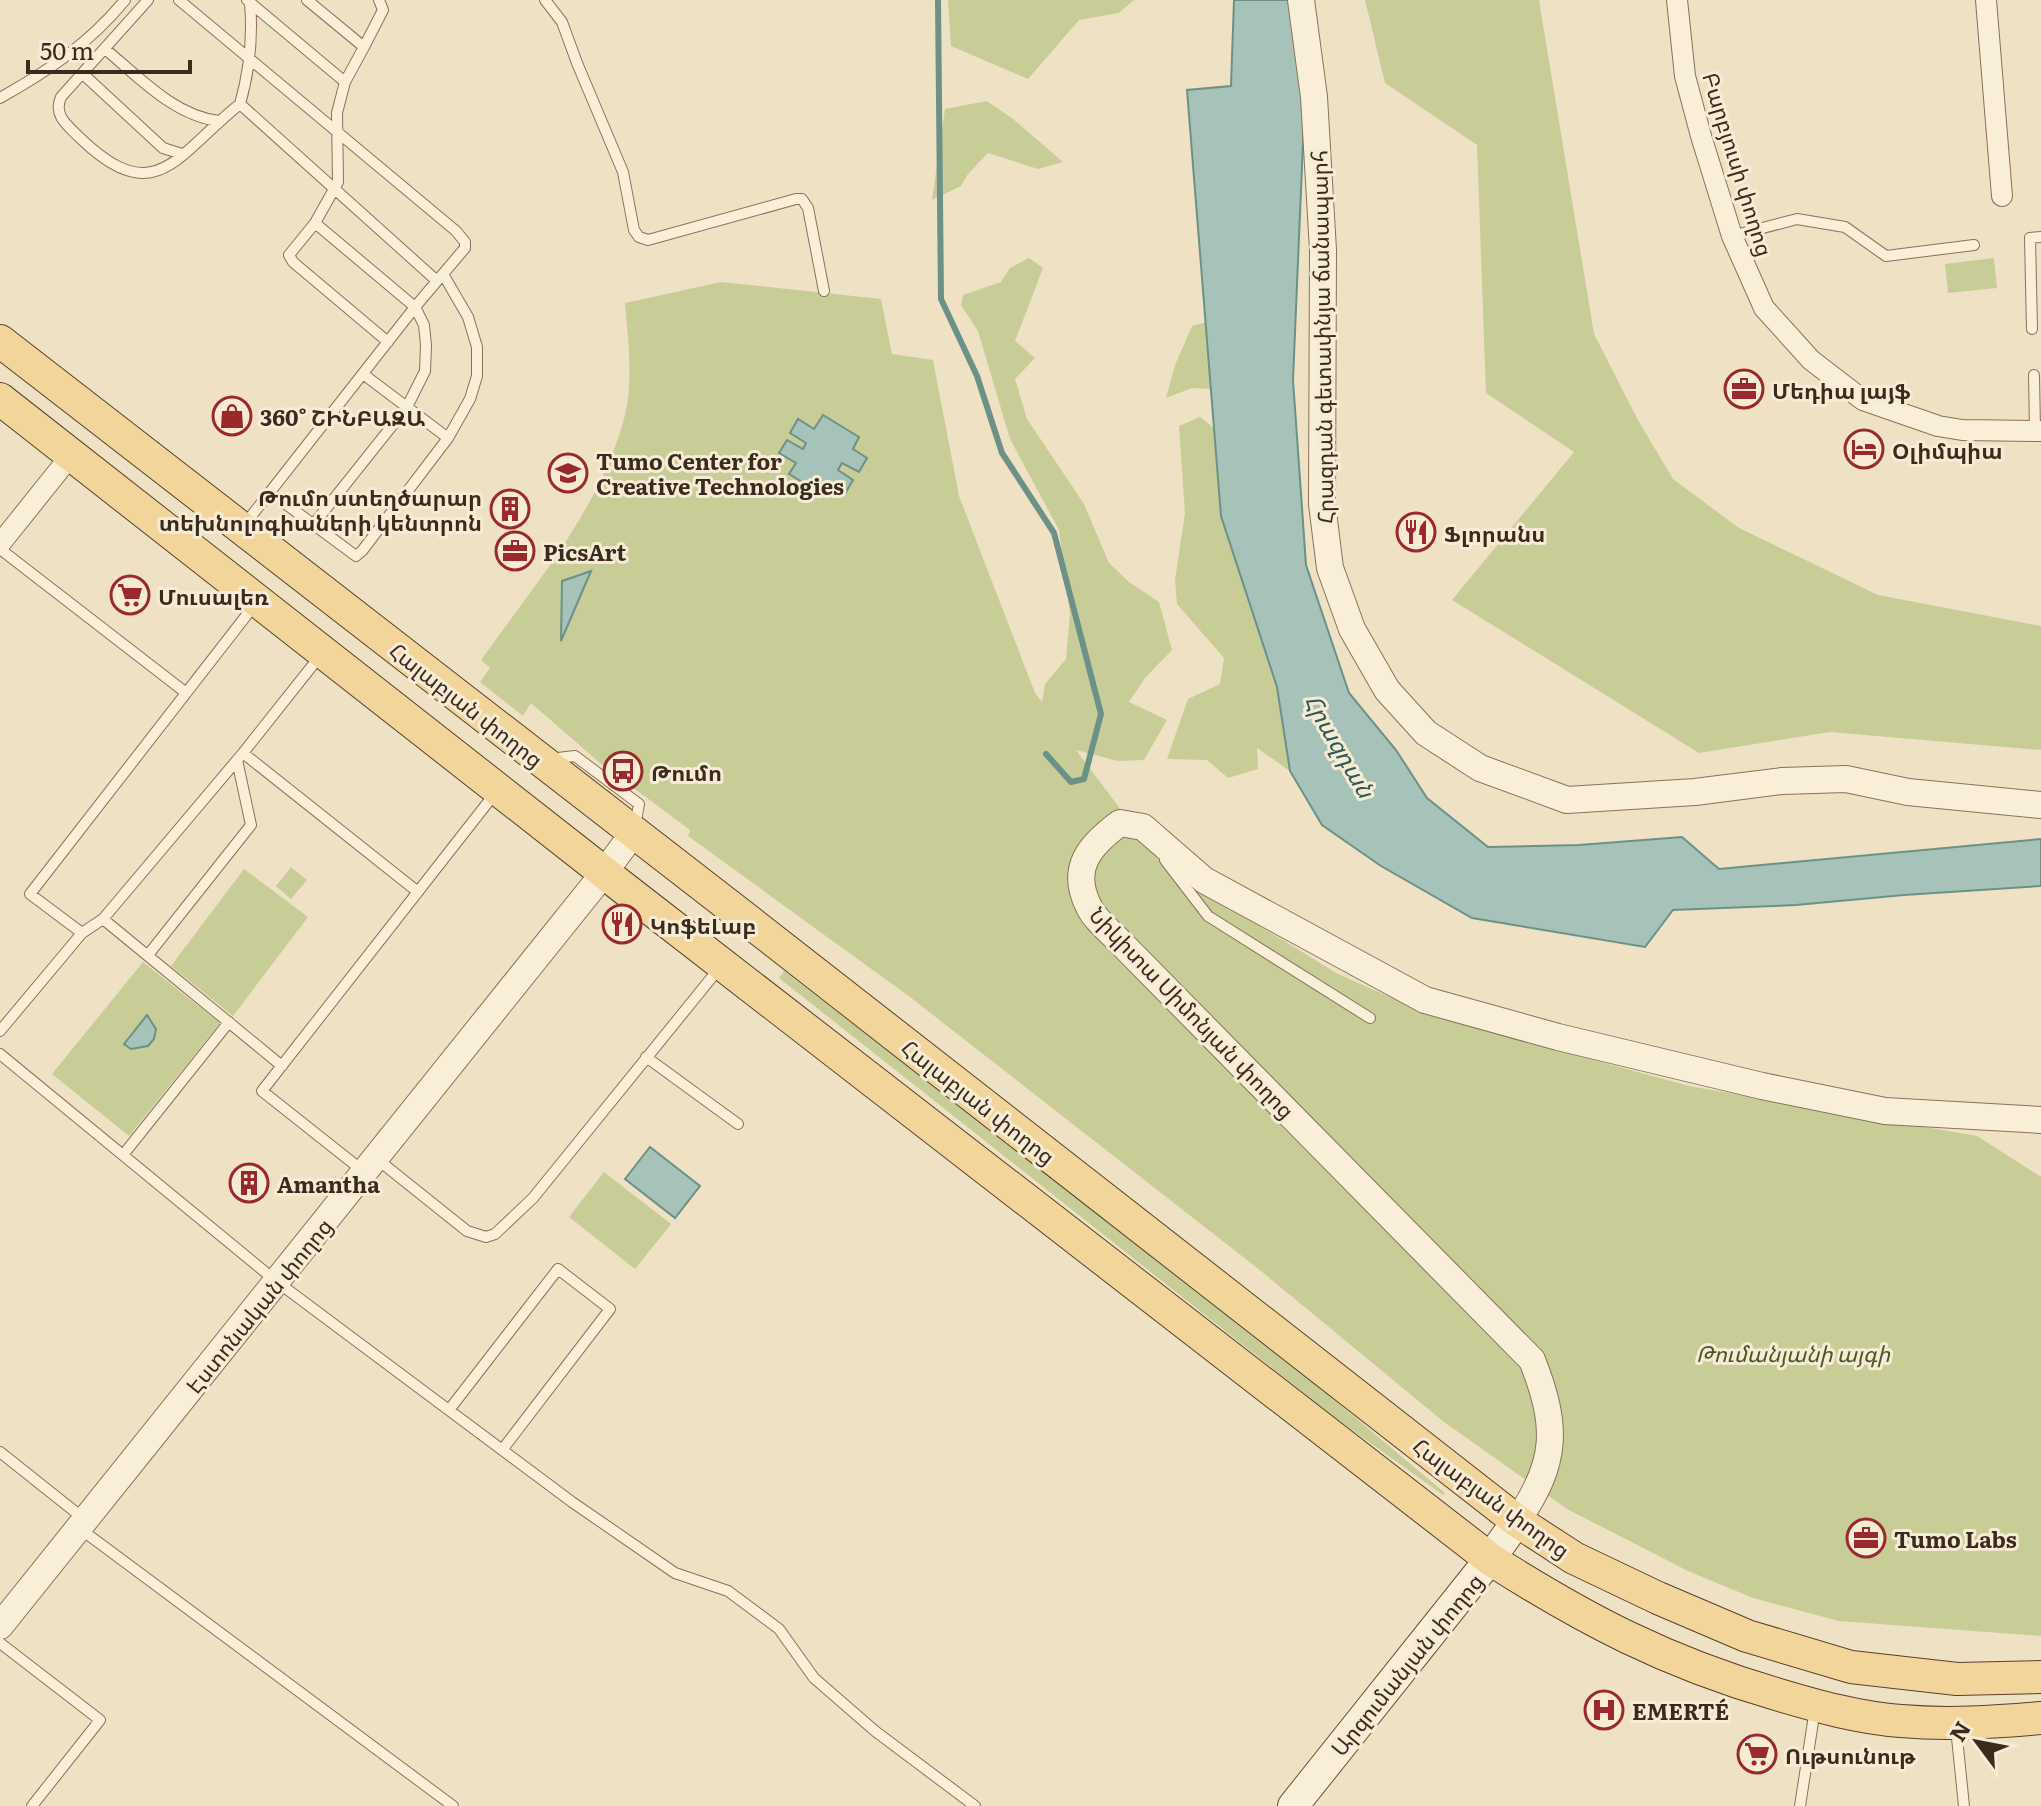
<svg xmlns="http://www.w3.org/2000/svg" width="2041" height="1806" font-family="Literata,'Noto Sans Armenian',serif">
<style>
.green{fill:#c8cd98}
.water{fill:#a6c2b9;stroke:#6c9187;stroke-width:2}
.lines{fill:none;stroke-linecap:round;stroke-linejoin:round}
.stream{stroke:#6c9187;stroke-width:6}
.service-casing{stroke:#8a725a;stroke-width:12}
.minor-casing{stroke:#8a725a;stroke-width:22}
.tertiary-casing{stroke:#8a725a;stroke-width:28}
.secondary-casing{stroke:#6c533d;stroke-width:32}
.primary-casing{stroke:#58402e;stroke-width:34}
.service{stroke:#f9eed8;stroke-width:10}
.minor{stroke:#f9eed8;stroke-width:20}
.tertiary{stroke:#f9eed8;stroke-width:26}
.secondary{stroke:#f9eed8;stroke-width:30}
.primary{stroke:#f2d59b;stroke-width:32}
.labels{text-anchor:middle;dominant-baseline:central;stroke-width:6;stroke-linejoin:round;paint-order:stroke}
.street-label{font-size:22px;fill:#3a2b1e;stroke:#f6ebd4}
.poi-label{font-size:22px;font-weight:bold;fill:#3a2b1e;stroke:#f6ebd4;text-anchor:start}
.park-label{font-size:22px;font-style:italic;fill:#4b5624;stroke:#f6ebd4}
.water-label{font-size:24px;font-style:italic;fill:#2d5a56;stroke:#f6ebd4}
</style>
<rect width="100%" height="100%" fill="#efe1c4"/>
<path class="green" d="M948,0H1134L1119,13L1079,20L1028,79L951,46Z
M1365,0H1539L1594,334L1639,422L1673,479L1739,528L1878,595L2041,626V750L1830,732L1699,753L1452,600L1574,452L1486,393L1477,145L1385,83Z
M987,101L1013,119L1063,162L1038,169L988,153L968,174L961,186L932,200L945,109Z
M1029,258L1043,268L1015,341L1035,358L1015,379L1027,419L1084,504L1109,563L1129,582L1159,602L1172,650L1145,678L1129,702L1167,720L1144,760L1118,761L1076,750L1164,867L1338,974L1433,1016L1689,1086L1977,1136L2041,1177V1636L1839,1621L1753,1598L1688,1571L1567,1509L1444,1422L1261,1271L910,997L688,836L690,830L600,763L531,703L523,716L480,682L490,668L481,660C535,584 599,510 624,419C634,382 628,340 625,303L721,282L881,299L892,354L933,360L959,496L1035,693L1042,702L1045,684L1066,659L1070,614L1059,530L1010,439L978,331L961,305L963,295L1001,282L1010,268Z
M1994,258L1997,288L1948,293L1945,264Z
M1207,322L1212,389L1192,388L1166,398L1175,365L1192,326Z
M1200,417L1216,430L1221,516L1277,687L1290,771L1257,748L1258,769L1228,778L1207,760L1167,759L1188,699L1220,684L1224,658L1177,604L1175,580L1185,513L1179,426Z
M291,867L307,880L291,899L276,886Z
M244,869L308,917L233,1016L171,966Z
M143,962L220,1023L129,1136L52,1074Z
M784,971L1270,1346L1445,1493L1443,1495L1334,1417L779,978Z
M604,1172L671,1224L635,1269L569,1217Z"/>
<path class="water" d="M1234,0H1291L1304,119L1293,380L1306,565L1349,693L1396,750L1427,798L1488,847L1579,845L1682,837L1719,869L2041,839V886L1904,895L1796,905L1673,910L1645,947L1472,918L1381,866L1322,825L1290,771L1277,687L1221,516L1187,90L1231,86Z
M823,415L859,437L853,449L867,458L859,472L842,463L838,470L853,480L846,492L830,482L822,494L789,474L796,463L779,453L787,440L803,449L806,443L790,433L798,419L814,429Z
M591,571L561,641L562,581Z
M147,1015L156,1029L154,1039L148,1046L131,1049L124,1044Z
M650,1147L700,1186L675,1218L625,1179Z"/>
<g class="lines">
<path class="stream" d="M938,0L941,299L977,376L1002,453L1054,533L1101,714L1084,779L1071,782L1046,754"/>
<defs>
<path id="service" d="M148,0L61,97C53,115 67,125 79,137C156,212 177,154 240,104L437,281
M179,0L456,231L465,242V248L415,307L245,524
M247,0L345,82L337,113L338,182L315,223L289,255L293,262L388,342
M307,0L364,47L345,82
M545,0L562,22L577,63L623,172L634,230L639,237L648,240L796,199H802L808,208L824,291
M364,47L383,10L379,0
M105,49C138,76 174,116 219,121
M83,74L163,148L182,154
M0,98C48,71 90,43 125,0
M240,104C250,69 253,38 250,3
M1732,236L1797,219L1845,227L1886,256L1974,245
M2032,329L2030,238L2041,237
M363,374L448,438
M2034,375L2035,431
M283,502L356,556L362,551L448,438L470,399L477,376V347L468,317L443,274
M313,525L407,407L425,371L426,345L424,325L415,307L315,223
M0,549L185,692
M243,753L418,892
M549,759L575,756L639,804L635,826
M1165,860L1208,916L1370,1018
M103,919L282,1066
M82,933L30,894L256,603
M148,955L251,825L237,760
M0,1031L82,933L103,919L243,753L320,656
M0,1054L276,1281L572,1502L675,1573L728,1591L779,1629L814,1678L875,1731L975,1806
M646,1057L738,1124
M123,1155L229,1022
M377,1159L467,1231L486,1237L495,1234L533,1198L721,966
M363,1171L262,1091L496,792
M449,1410L558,1269L610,1309L502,1450
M0,1452L83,1518
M79,1528L453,1806
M0,1643L100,1720L32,1806
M1956,1728L1964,1806
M1800,1806L1815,1709"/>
<path id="minor" d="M1677,0L1685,76L1701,136L1732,236L1764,308L1811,360L1863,400L1938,426L1962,430L2041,431
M1986,0L2002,196
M0,544L72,454"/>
<path id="tertiary" d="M1301,0L1314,97L1323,250L1322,504L1330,568L1352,629L1387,690L1426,733L1480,768L1567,800L1695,792L1782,781L1846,779L1908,792L2041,805
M1517,1521C1558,1462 1558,1426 1532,1360L1122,944C1112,933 1095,920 1089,907C1069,868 1090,845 1120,823L1143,827L1204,880L1425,1000L1558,1037L1762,1086L1885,1111L2041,1120
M0,1626L604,873L634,832"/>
<path id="secondary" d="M1293,1806L1490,1559L1517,1521"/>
<path id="primary" d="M0,341L746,919L1517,1521L1574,1558L1658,1598L1747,1636L1851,1667L1957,1679L2041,1677
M0,399L625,889L1490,1559C1586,1620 1666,1662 1776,1694C1816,1706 1859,1718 1901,1721C1948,1725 1994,1722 2041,1718"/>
</defs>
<use href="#service" class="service-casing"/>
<use href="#minor" class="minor-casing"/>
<use href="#tertiary" class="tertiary-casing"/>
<use href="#secondary" class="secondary-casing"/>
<use href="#primary" class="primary-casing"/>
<use href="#service" class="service"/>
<use href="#minor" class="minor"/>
<use href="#tertiary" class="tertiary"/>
<use href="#secondary" class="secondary"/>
<use href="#primary" class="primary"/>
</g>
<defs>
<symbol id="office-ring" viewBox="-11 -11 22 22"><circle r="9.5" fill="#f6ebd4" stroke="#9a292d" stroke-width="1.5"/><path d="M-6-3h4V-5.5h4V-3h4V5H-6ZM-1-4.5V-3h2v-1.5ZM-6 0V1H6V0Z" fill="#9a292d"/></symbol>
<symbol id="shop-ring" viewBox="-11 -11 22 22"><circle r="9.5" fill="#f6ebd4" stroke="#9a292d" stroke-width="1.5"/><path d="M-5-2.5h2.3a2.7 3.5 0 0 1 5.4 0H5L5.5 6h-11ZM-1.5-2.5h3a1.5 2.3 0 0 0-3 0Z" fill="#9a292d"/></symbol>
<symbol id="hotel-ring" viewBox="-11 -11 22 22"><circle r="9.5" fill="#f6ebd4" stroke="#9a292d" stroke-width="1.5"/><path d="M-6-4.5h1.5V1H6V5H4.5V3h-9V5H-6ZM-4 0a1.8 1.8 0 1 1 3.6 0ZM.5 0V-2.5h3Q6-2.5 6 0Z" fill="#9a292d"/></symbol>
<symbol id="school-ring" viewBox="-11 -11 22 22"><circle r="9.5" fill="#f6ebd4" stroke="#9a292d" stroke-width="1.5"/><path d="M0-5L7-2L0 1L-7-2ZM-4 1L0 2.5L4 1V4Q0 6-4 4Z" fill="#9a292d"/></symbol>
<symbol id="building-ring" viewBox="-11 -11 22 22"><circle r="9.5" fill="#f6ebd4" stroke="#9a292d" stroke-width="1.5"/><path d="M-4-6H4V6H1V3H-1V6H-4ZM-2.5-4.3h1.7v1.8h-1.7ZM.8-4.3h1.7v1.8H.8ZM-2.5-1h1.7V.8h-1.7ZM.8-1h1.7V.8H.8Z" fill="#9a292d"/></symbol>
<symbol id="restaurant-ring" viewBox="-11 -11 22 22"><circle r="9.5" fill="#f6ebd4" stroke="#9a292d" stroke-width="1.5"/><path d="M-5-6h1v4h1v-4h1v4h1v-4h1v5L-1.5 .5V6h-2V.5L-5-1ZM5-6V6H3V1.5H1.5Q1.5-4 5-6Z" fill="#9a292d"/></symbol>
<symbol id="supermarket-ring" viewBox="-11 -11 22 22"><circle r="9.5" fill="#f6ebd4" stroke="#9a292d" stroke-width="1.5"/><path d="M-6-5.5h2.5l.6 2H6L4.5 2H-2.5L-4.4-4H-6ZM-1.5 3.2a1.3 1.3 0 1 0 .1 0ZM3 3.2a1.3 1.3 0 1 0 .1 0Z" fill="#9a292d"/></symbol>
<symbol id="bus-ring" viewBox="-11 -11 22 22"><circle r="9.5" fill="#f6ebd4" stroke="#9a292d" stroke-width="1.5"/><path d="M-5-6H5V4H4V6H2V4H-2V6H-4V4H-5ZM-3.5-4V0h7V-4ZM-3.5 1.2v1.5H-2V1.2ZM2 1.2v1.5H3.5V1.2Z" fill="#9a292d"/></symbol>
<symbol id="hospital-ring" viewBox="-11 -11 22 22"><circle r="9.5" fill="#f6ebd4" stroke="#9a292d" stroke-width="1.5"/><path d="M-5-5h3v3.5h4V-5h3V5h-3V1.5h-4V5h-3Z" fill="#9a292d"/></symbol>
</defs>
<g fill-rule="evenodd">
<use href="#office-ring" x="1722" y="367" width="44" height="44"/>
<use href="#shop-ring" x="210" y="394" width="44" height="44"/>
<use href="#hotel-ring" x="1842" y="427" width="44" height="44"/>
<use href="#school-ring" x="546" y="451" width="44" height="44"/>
<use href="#building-ring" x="488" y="487" width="44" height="44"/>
<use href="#restaurant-ring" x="1394" y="510" width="44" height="44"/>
<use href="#office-ring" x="493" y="529" width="44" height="44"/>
<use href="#supermarket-ring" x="108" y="573" width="44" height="44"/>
<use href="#bus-ring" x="601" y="749" width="44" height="44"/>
<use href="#restaurant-ring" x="600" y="902" width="44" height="44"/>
<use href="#building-ring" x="227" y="1161" width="44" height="44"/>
<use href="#office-ring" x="1844" y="1516" width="44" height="44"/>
<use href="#hospital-ring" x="1582" y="1688" width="44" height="44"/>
<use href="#supermarket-ring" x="1735" y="1732" width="44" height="44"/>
</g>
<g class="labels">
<g class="street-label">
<text transform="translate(1739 164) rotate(73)">Բարբյուսի փողոց</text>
<text transform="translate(1321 337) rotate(-91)">Հրազդան գետափնյա ճանապարհ</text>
<text transform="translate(467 704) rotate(38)">Հալաբյան փողոց</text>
<text transform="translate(1193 1012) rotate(46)">Նիկիտա Սիմոնյան փողոց</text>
<text transform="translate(979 1101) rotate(38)">Հալաբյան փողոց</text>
<text transform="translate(258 1305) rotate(-51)">Էստոնական փողոց</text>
<text transform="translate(1492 1497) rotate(36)">Հալաբյան փողոց</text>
<text transform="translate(1406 1664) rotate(-51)">Արզումանյան փողոց</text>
</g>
<g class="poi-label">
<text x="1772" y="389">Մեդիա լայֆ</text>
<text x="260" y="416">360° ՇԻՆԲԱԶԱ</text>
<text x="1892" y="449">Օլիմպիա</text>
<text x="596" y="460">Tumo Center for<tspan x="596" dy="25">Creative Technologies</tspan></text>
<text x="482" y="496" text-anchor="end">Թումո ստեղծարար<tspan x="482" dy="25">տեխնոլոգիաների կենտրոն</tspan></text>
<text x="1444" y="532">Ֆլորանս</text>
<text x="543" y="551">PicsArt</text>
<text x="158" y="595">Մուսալեռ</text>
<text x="651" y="771">Թումո</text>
<text x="650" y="924">ԿոֆեԼաբ</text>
<text x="277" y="1183">Amantha</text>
<text x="1894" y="1538">Tumo Labs</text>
<text x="1632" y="1710">EMERTÉ</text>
<text x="1785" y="1754">Ութսունութ</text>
</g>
<g class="park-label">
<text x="1793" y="1352">Թումանյանի այգի</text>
</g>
<g class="water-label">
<text transform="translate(1341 745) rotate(60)">Հրազդան</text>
</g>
</g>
<g transform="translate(1977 1742) rotate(302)" stroke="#f6ebd4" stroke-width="6" paint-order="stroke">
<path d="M0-6L14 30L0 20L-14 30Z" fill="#3a2b1e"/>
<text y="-12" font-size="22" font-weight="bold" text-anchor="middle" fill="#3a2b1e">N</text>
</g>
<path d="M28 60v12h162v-12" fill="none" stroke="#3a2b1e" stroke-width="4"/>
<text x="40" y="60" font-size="24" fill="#3a2b1e" stroke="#f6ebd4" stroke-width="6" paint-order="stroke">50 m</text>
</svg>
